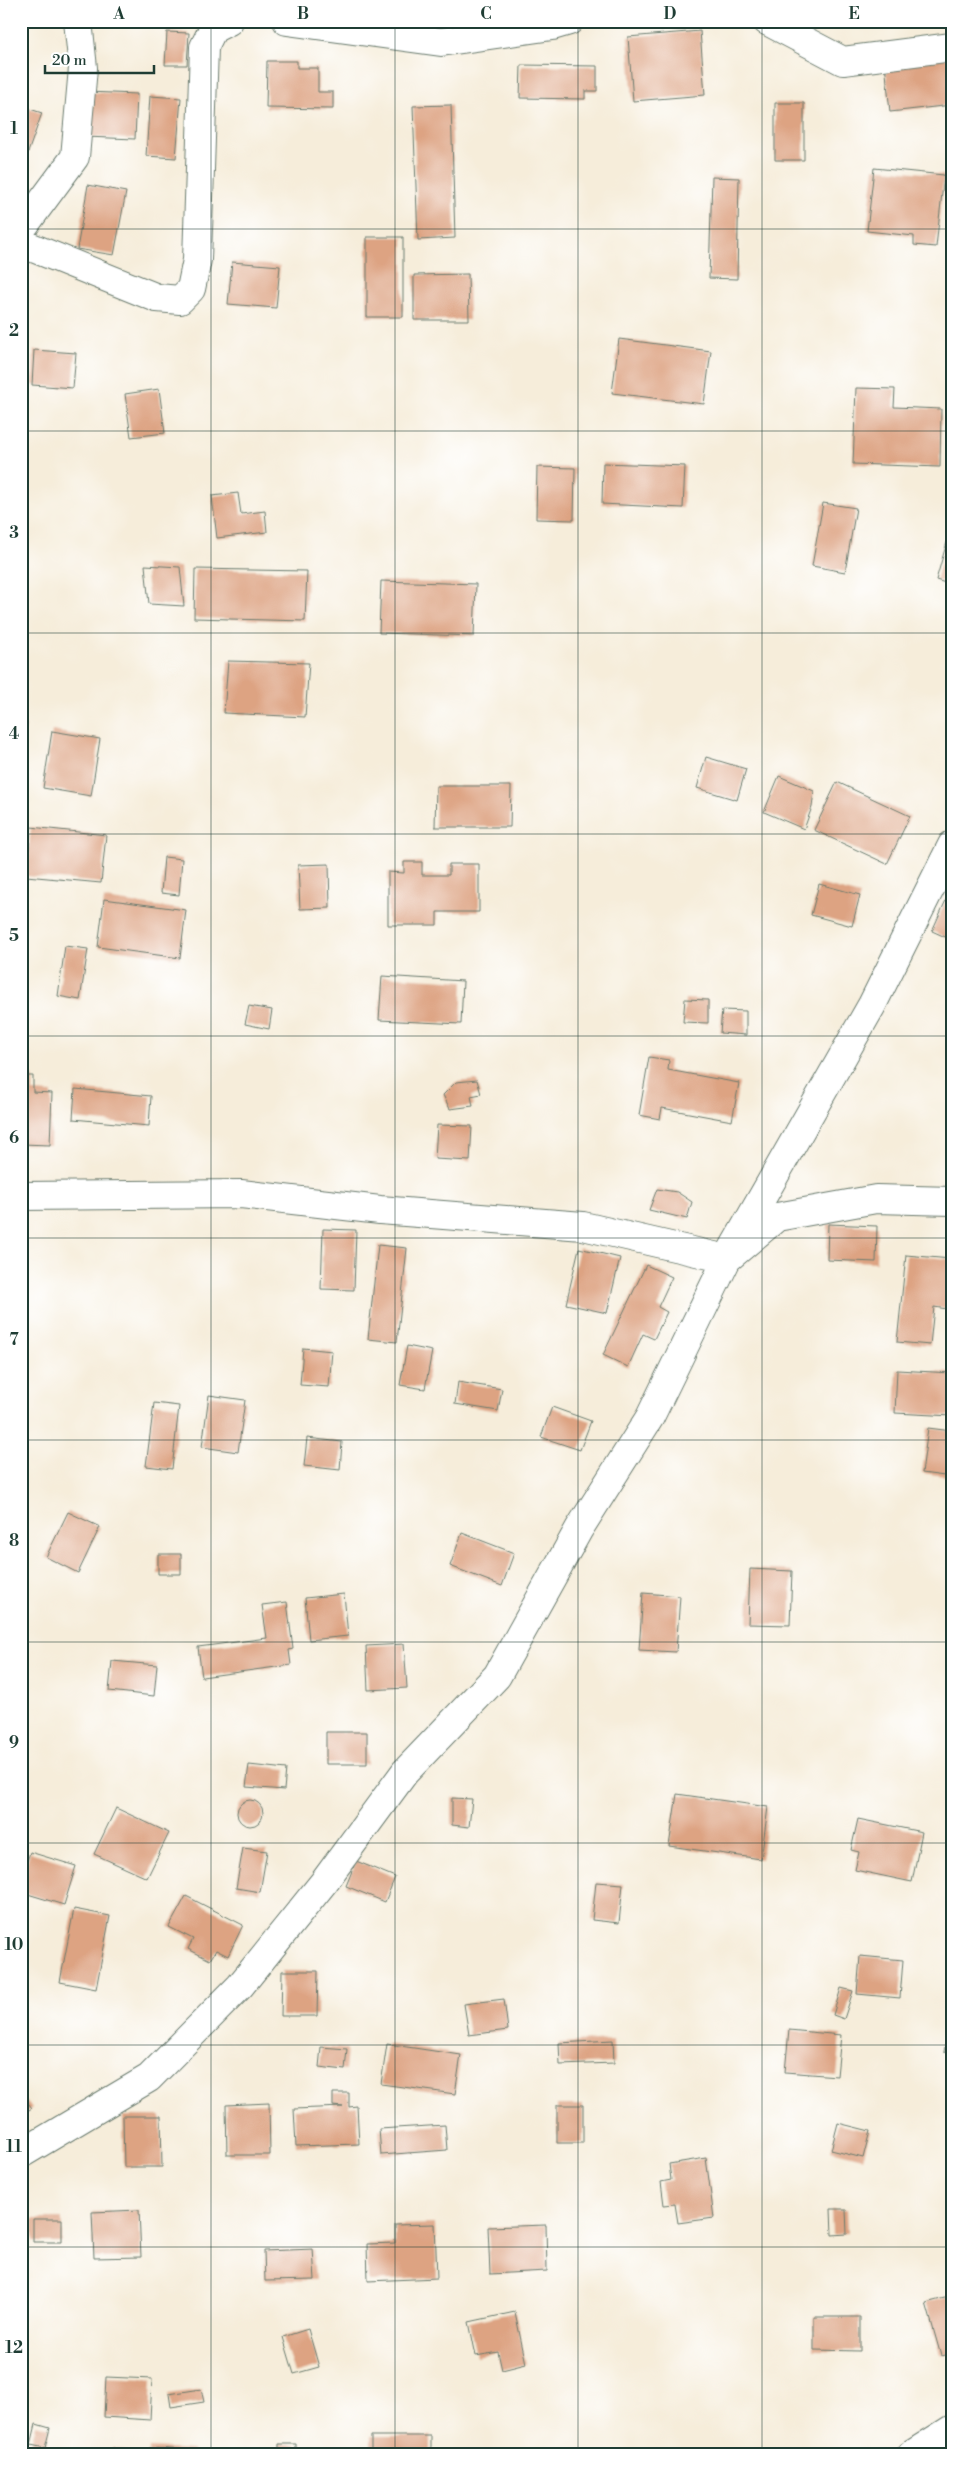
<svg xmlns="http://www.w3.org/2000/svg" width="973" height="2476" font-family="'Libre Bodoni',serif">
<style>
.building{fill:#dda382}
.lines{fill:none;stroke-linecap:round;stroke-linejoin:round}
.street-casing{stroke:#6a7b6e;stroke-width:30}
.street{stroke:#fff;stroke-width:28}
.grid{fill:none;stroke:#1f3d34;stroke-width:1;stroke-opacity:0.55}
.neatline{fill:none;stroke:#1f3d34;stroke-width:2}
.grid-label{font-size:16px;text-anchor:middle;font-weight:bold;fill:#1f3d34}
</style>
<rect width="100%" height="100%" fill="#fff"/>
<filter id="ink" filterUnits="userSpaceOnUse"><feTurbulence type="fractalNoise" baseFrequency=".02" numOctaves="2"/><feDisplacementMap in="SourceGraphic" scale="10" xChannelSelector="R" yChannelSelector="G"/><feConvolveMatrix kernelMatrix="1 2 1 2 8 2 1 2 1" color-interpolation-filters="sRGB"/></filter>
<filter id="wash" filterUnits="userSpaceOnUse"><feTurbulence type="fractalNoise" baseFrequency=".0096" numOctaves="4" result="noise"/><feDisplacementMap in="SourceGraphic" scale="20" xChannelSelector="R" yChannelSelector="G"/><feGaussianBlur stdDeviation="1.12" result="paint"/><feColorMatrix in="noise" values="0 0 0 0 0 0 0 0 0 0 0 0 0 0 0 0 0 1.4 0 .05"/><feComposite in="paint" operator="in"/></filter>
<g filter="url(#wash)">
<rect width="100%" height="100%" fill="#f6edda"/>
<g id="blocks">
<path class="building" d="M700,31L705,95L633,101L628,37Z
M167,32L189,33L187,65H165Z
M952,56V105L890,112L885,63Z
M267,61H297V68H318V92H333V109L266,108Z
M521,65L597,66V91H585V99L520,98Z
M87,92L137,94L135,139L85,137Z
M150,96L181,98L176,158L146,156Z
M775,103H804V160H775Z
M451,105L455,238L418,240L413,106Z
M21,106L42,113L26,158L21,156Z
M874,168L944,175L936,247L914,245V236L867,231Z
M712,177L739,178L737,279L709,278Z
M88,185L126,192L114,255L77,249Z
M367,237H403V317H367Z
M232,262L280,266L276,308L228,304Z
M468,274L469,320H414V275Z
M619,339L711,351L704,404L612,393Z
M34,350L76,353L73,388L32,385Z
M856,388L895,389L894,407L941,409L940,467L853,464Z
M159,389L165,433L131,437L125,394Z
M603,463L685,466L683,508L602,504Z
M537,467L575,468L574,520L536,519Z
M238,493L241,514L265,511L267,532L217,538L212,496Z
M823,503L856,508L845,572L812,566Z
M947,542L952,543V585L936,580Z
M145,565L180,567L184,606L149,604Z
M195,569L307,571L305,621L194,618Z
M381,581L476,584L474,636L379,633Z
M228,661L309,663L305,717L224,713Z
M21,725L26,726L22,740H21Z
M52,731L100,739L91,796L43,788Z
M706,757L746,769L737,800L697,788Z
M779,776L814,791L812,807L804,829L764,812Z
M837,782L910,816L887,864L814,830Z
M436,786H511L510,827H435Z
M31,827L106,835L101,883L26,876Z
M164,857L182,859L179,895L161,893Z
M404,862H422V875H449V864H479V912H437V925H388V872L404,873Z
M329,864L330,908L300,909L298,865Z
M819,884L860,895L852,926L811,915Z
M952,887V940L932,931Z
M104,899L186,910L180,958L98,947Z
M65,946L88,949L80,1000L58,996Z
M382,976L463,981L461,1024L379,1020Z
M685,999L708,1000V1023L683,1022Z
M249,1006L272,1010L269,1029L245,1024Z
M722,1010L746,1011V1035L720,1033Z
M649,1057L669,1060L668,1070L739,1083L732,1121L662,1108L660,1119L639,1115Z
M21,1076H33V1092L52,1093L50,1145L21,1144Z
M477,1080L481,1094L471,1096L473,1106L450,1109L443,1095L456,1082Z
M75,1089L151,1096L149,1126L73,1119Z
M437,1125L472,1126L470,1161L435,1159Z
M657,1189L677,1192L692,1202L687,1219L649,1210Z
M828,1224L877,1226L876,1262L827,1260Z
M323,1229L356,1230L354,1290L321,1289Z
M378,1245L407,1248L397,1342L368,1339Z
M579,1248L620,1258L607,1313L566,1304Z
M906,1255L951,1259L947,1309L934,1307L930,1345L897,1342Z
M646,1265L672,1277L658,1307L667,1312L654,1339L643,1334L628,1367L603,1355Z
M407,1346L432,1351L425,1389L400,1385Z
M303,1348L332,1351L329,1387L300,1385Z
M897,1370L952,1373V1416L895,1413Z
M458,1382L502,1389L498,1411L455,1404Z
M209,1395L245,1400L238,1452L202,1447Z
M154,1403L179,1406L172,1469L146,1466Z
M552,1407L591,1421L580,1450L541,1437Z
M928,1428L952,1431V1477L922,1473Z
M307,1438L342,1442L340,1470L304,1466Z
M68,1512L100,1527L78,1573L46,1557Z
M462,1533L514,1553L502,1586L450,1566Z
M158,1554H181V1574H158Z
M750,1569L792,1571L790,1625L748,1624Z
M643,1593L680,1596L676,1652L639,1650Z
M344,1594L348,1636L309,1640L305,1598Z
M287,1602L293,1649L289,1650L291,1665L202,1677L198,1647L267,1638L262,1605Z
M404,1644L407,1688L368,1690L366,1646Z
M112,1661L157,1665L154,1696L109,1691Z
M326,1732H367V1764H326Z
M249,1765L286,1769L284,1790L246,1787Z
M677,1794L768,1807L761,1859L669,1846Z
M452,1798L472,1799L469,1827L452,1825Z
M237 1813a13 13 0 1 1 26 0a13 13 0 1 1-26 0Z
M116,1808L169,1833L147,1878L94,1854Z
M858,1819L922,1832L912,1882L855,1870L859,1852L851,1850Z
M243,1848L267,1851L260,1892L236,1888Z
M30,1852L76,1866L64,1905L21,1892V1880Z
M356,1861L395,1877L385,1902L346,1886Z
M596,1882L623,1884L619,1923L592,1920Z
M186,1896L243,1925L228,1956L216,1950L210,1960L188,1949L193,1939L169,1927Z
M74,1909L110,1916L96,1989L60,1982Z
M860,1956L903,1960L900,1998L857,1994Z
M282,1971H318L317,2016H281Z
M841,1988L853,1991L844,2019L833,2015Z
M504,1999L508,2030L469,2035L464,2004Z
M951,2013H952V2054L944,2052Z
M789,2030L841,2035L837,2076L785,2072Z
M613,2040L614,2063L560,2065L559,2043Z
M387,2044L461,2055L455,2094L381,2084Z
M321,2047L347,2049L345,2070L319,2067Z
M333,2093H349V2107L357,2106L359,2144L296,2146L294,2109L343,2107L333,2106Z
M21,2094L32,2108L21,2115Z
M269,2103L270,2155H227L226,2105Z
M557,2105H583V2143H557Z
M123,2116H161L162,2167H124Z
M838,2123L870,2131L863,2158L831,2150Z
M445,2125L447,2150L381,2155L379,2129Z
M706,2158L714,2218L678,2223L675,2204L664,2205L661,2182L671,2180L669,2164Z
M831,2209H846L847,2234L832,2235Z
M139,2210L141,2257L94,2258L92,2212Z
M33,2219H62V2242H33Z
M435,2224L437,2278L368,2281L367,2244L395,2243V2225Z
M546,2225L547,2271L490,2274L488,2227Z
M313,2249L315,2280L265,2281L264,2251Z
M952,2296V2353L941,2356L926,2303Z
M515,2312L526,2364L502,2370L498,2352L476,2356L469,2322Z
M814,2317H860V2351L814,2350Z
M308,2329L319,2367L294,2374L283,2337Z
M106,2377L152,2379L150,2420L104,2417Z
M201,2389L204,2402L171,2407L169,2394Z
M36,2424L50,2428L45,2448L31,2445Z
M371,2436H431V2455H371Z
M952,2443V2455H942L940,2447Z
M279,2444H296V2455H279Z
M113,2448L132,2453V2455H111Z
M149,2448L192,2450V2455H148Z"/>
</g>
</g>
<g filter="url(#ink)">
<use href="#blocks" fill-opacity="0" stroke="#6a7b6e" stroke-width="1"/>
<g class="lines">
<defs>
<path id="street" d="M287,21L441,42L552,26L569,21
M767,21L843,61L952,47
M21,230L75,157L83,68L78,21
M21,243L157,298L180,300L191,289L197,260L204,47L213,29L229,21
M21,1196L241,1194L380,1210L583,1226L727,1259L777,1217L876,1199L952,1201
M21,2154L149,2078L240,1986L324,1882L405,1772L497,1676L579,1529L650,1417L727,1259L872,1005L952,845
M911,2455L952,2429"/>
</defs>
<use href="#street" class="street-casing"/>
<use href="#street" class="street"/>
</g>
</g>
<path class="grid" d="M211,21V2455M395,21V2455M578,21V2455M762,21V2455M21,229H952M21,431H952M21,633H952M21,834H952M21,1036H952M21,1238H952M21,1440H952M21,1642H952M21,1843H952M21,2045H952M21,2247H952"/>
<rect width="973" height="2476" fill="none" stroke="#fff" stroke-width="55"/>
<path d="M45 65v8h109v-8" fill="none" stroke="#1f3d34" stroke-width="2.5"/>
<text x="52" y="65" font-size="15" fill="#1f3d34" stroke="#ffffff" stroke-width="4" paint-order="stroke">20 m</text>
<rect x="28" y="28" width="918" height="2420" class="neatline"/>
<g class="grid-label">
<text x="119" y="19">A</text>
<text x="303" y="19">B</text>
<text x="486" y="19">C</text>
<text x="670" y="19">D</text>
<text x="854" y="19">E</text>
<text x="14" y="134">1</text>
<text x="14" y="336">2</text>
<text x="14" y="538">3</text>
<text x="14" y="739">4</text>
<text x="14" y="941">5</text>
<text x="14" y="1143">6</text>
<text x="14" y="1345">7</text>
<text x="14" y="1546">8</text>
<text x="14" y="1748">9</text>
<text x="14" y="1950">10</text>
<text x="14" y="2152">11</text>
<text x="14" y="2353">12</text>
</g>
</svg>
